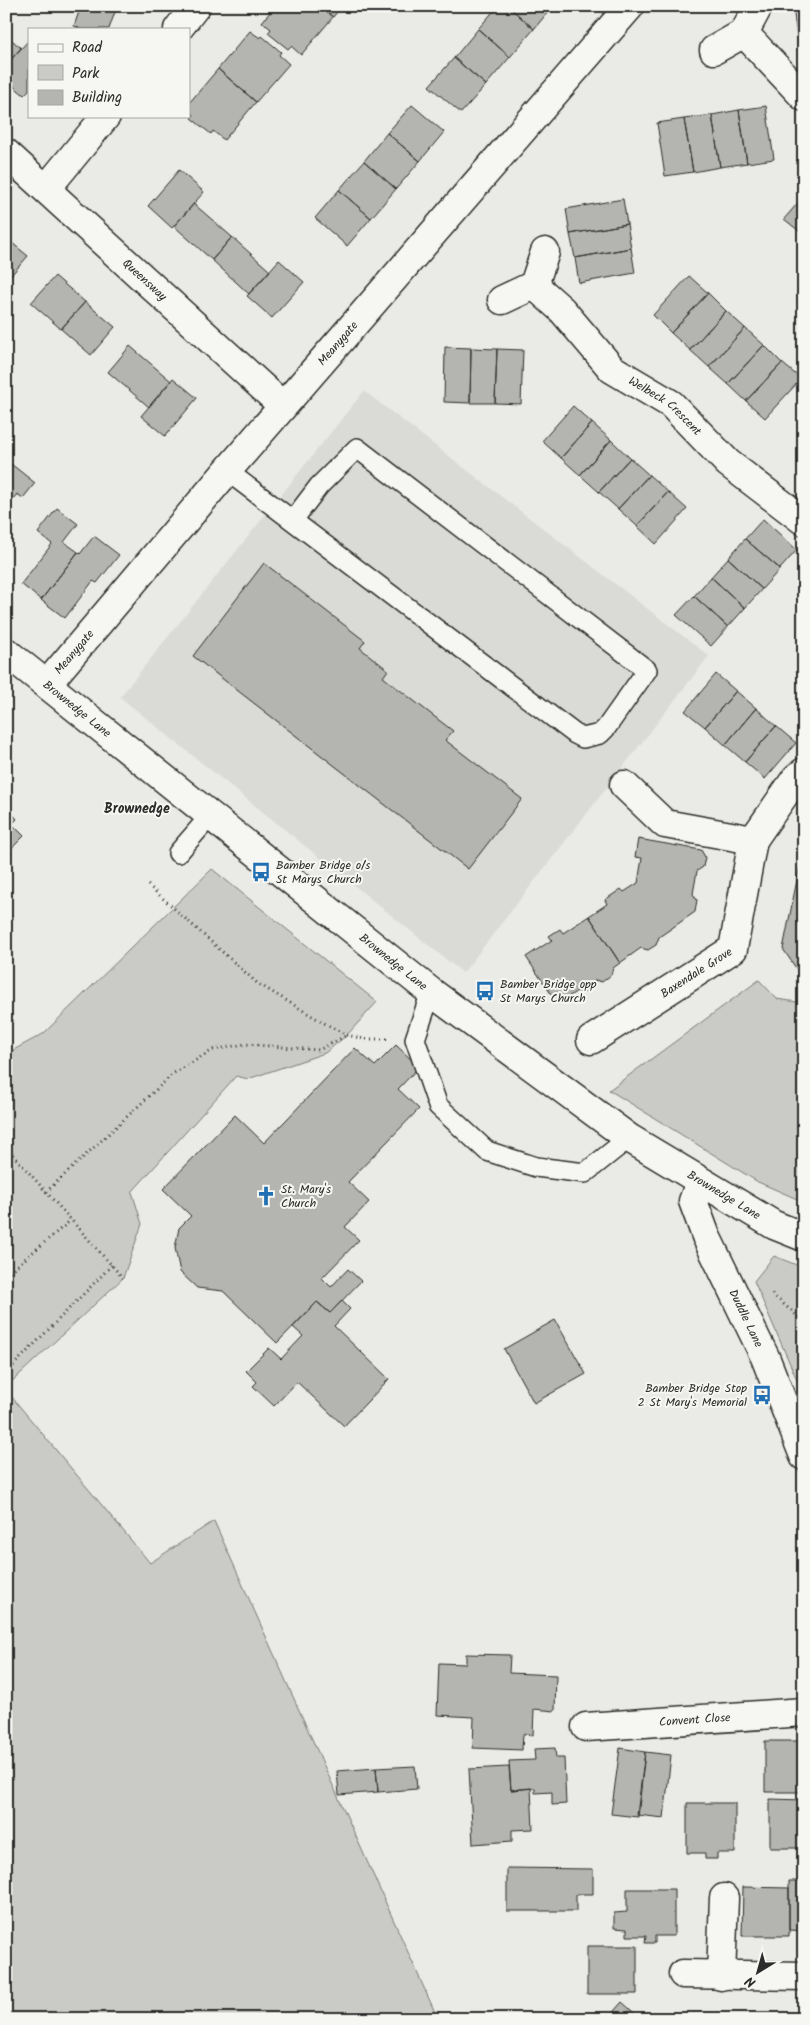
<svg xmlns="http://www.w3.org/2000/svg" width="810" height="2025" font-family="Kalam,sans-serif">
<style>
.built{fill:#dadad6}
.green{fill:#cacac7;stroke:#7a7a79}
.building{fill:#b4b4b1;stroke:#2b2b2b}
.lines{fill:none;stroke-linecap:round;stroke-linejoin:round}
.lane-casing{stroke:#2b2b2b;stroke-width:22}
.street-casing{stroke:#2b2b2b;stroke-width:31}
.secondary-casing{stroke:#2b2b2b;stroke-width:31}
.path{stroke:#2b2b2b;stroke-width:3;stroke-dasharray:1 4;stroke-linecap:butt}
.lane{stroke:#f6f6f2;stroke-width:19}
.street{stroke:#f6f6f2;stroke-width:28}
.secondary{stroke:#f6f6f2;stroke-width:28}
.labels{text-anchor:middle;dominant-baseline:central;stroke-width:4;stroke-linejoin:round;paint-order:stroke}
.street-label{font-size:12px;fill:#2b2b2b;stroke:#f6f6f2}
.poi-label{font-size:12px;fill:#2b2b2b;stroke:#f6f6f2;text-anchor:start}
.neighbourhood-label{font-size:14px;font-weight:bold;fill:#2b2b2b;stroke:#f6f6f2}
</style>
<rect width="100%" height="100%" fill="#eaeae6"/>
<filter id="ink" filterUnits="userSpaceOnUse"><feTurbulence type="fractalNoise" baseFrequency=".02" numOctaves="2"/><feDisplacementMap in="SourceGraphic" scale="10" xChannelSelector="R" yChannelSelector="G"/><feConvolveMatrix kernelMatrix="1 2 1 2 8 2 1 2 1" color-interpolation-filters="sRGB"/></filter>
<g filter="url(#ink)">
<path class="built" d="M364,391L709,656L463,973L120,697Z"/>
<path class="green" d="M212,869L377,1002L347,1035L325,1053L248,1079L236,1076L132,1192L142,1224L123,1278L6,1387V1054L43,1034Z
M759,980L777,999L804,1003V1202L758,1182L609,1090Z
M774,1256L804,1268V1396L754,1281Z
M6,1390L150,1563L214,1521L438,2019H6Z"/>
<path class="building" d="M81,6H117L109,29H81L74,26Z
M275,6H321L333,17L301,55L291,46L288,49L268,33L271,29L262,22Z
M321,6H342L333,17Z
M498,6H508L534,29L510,57L478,29Z
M508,6H553L534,29Z
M793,6H804V21L795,22Z
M804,21V49H799L795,22Z
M478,29L510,57L486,85L454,58Z
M250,31L260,38L262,36L281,52L279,55L289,64L256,102L218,69Z
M6,35L21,48L6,65Z
M29,40V90L24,95L6,80V65Z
M454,58L486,85L461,113L429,86Z
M218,69L256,102L224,140L213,131L211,134L191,118L194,115L189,110V103Z
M412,105L444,132L420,161L387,133Z
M766,106L774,159L747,163L739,110Z
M739,110L747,163L720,167L712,115Z
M712,115L720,167L693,172L684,119Z
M684,119L693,172L665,176L657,123Z
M387,133L420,161L396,189L364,161Z
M364,161L396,189L371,218L339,190Z
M179,170L204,192L172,228L148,206Z
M339,190L371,218L347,246L315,218Z
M804,196V235L784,219Z
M623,199L627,224L570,234L566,209Z
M194,204L232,237L212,260L174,226Z
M627,224L631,248L575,258L570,234Z
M232,237L270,271L249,294L212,260Z
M6,238L28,256L6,281Z
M631,248L635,273L579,283L575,258Z
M279,260L304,282L272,318L247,296Z
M55,276L85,302L61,329L31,303Z
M689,276L708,293L671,333L653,315Z
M708,293L726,311L690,350L671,333Z
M85,302L115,327L91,355L61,329Z
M726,311L745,328L709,367L690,350Z
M745,328L764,345L728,384L709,367Z
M764,345L782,363L746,401L728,384Z
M130,346L171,381L149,407L108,372Z
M445,347L471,348L470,403L444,402Z
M471,348L497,349L495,403H470Z
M497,349L523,350L521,404L495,403Z
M782,363L801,379L765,418L746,401Z
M173,378L197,398L165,436L141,416Z
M573,406L592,423L561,458L542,441Z
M592,423L611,440L580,475L561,458Z
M611,440L630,458L599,492L580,475Z
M630,458L649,475L618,509L599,492Z
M11,464L35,483L23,498L17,494L6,508V470Z
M649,475L668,492L637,526L618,509Z
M668,492L687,509L656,544L637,526Z
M57,508L78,524L64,542L78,552L41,600L21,584L52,544L38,533Z
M763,519L797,550L780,569L745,539Z
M94,536L119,555L97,583L93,581L65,618L41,600L78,552L80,554Z
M745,539L780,569L762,589L728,558Z
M728,558L762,589L745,608L711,577Z
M264,563L365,641L360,648L388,670L383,677L453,731L445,740L522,799L468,869L193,656Z
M711,577L745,608L728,627L694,596Z
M694,596L728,627L711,646L676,615Z
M716,674L736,691L705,727L685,711Z
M736,691L756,708L725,745L705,727Z
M756,708L776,726L745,762L725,745Z
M776,726L796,743L765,779L745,762Z
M6,807L17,819L12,824L24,836L6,854Z
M638,839L701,850L705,857L703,867L697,871L693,894L697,900L695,912L659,937L656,945L648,950L641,948L620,963L589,916L607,904L605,900L621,889L624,892L638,883L642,858L635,857Z
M804,845V980L783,949Z
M589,916L620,963L613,968L611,975L602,982L595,980L594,987L583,993L577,991L558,1004L526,957L552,940L549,936L560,929L563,933Z
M396,1045L419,1067L398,1089L419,1109L348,1182L369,1202L345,1227L359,1240L322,1278L331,1287L348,1269L361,1281L330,1313L317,1302L277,1343L223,1291L197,1288L180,1272L175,1248L179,1228L191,1216L163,1189L235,1115L264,1143L355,1048L375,1066Z
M342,1301L350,1309L334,1326L389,1379L344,1426L297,1382L274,1406L253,1386L257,1382L246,1371L269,1348L281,1359L303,1336L293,1327L317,1302L330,1313Z
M555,1320L586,1374L534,1403L504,1349Z
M466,1654L510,1655L509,1673L556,1675L555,1711L534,1709L533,1735L523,1734L522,1750L473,1748L474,1717L437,1715L439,1663L466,1664Z
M765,1741H804V1792H765Z
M555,1748L556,1758H564L566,1804L552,1805V1792L535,1793V1788L511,1790L509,1761L535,1760L534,1749Z
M620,1748L645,1752L638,1817L611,1814Z
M645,1752L671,1755L664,1818L637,1815Z
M415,1766L417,1789L378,1792L376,1768Z
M509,1767L511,1790L531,1788L533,1829L512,1830V1841L473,1844L469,1769Z
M376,1768L378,1792L339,1795L337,1771Z
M770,1799L804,1800V1848H770Z
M687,1803H735V1853H717V1859H705V1853H687Z
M507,1868L593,1869V1894H576V1911H507Z
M789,1881H804V1931L789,1930Z
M743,1887L789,1888V1936H742Z
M627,1889H674V1936H655V1943H645L646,1936H627V1929L614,1928V1913L627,1912Z
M587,1946H637V1994H587Z
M622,2002L641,2019H607Z"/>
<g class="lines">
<defs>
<path id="lane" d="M227,471L575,734L583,738L600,734L606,728L647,670L357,448L319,486L293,520
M178,853L210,816
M431,992L415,1039L438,1106L487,1151L536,1167L585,1173L629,1138"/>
<g id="street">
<path d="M178,29L196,6"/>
<path d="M744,33L804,97"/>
<path d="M714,50L744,33L758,7"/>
<path id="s1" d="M6,153L283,406"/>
<path d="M46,189L106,116"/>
<path id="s2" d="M534,285L562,310L612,369L671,404L728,463L804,521"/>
<path d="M502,300L534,285L545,252"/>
<path id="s3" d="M47,684L227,471L630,6"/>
<path d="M624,785L665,824L753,840"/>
<path id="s4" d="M591,1040L733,949L753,840L796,778L804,772"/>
<path id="s5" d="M586,1727L804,1712"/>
<path d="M683,1974L804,1976"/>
<path d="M721,1976L724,1898"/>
</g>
<g id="secondary">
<path id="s6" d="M6,652L431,992L629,1138L774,1225L804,1237"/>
<path id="s7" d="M700,1182L693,1201L706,1236L765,1357L804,1456"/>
</g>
</defs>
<use href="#lane" class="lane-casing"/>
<use href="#street" class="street-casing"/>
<use href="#secondary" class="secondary-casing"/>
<path class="path" d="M148,885L257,983L324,1023L347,1035L364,1039H387
M6,1147L123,1278
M6,1162L14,1156
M46,1192L174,1073L213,1050L245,1044L319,1050L347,1035
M6,1275L71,1220
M772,1294L804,1322
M804,1330V1336
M6,1373L112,1265"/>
<use href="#lane" class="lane"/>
<use href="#street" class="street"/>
<use href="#secondary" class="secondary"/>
</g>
</g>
<defs>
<symbol id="bus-bare" viewBox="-9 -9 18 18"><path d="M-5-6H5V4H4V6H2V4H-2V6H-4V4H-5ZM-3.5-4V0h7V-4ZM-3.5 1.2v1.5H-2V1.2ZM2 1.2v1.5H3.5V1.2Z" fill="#1f6fb2" stroke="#f6f6f2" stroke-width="2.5" paint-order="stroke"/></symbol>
<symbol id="church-bare" viewBox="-9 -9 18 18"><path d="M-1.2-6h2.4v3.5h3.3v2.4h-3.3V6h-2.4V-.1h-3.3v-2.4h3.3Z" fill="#1f6fb2" stroke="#f6f6f2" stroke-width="2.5" paint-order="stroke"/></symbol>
</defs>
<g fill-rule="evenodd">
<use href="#bus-bare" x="247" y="858" width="28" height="28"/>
<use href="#bus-bare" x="471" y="977" width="28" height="28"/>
<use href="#church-bare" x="252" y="1182" width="28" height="28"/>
<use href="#bus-bare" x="748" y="1381" width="28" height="28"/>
</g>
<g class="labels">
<g class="street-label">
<text stroke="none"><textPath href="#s1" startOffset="188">Queensway</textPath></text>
<text stroke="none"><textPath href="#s3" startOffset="448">Meanygate</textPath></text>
<text stroke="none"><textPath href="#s2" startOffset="180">Welbeck Crescent</textPath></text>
<text stroke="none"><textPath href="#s3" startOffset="42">Meanygate</textPath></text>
<text stroke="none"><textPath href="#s6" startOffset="91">Brownedge Lane</textPath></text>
<text stroke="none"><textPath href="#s6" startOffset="496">Brownedge Lane</textPath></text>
<text stroke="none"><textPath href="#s4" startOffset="125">Baxendale Grove</textPath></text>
<text stroke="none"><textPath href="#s6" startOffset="901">Brownedge Lane</textPath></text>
<text stroke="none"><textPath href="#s7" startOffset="149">Duddle Lane</textPath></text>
<text stroke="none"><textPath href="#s5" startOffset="109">Convent Close</textPath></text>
</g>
<g class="poi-label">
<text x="276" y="865">Bamber Bridge o/s<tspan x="276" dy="14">St Marys Church</tspan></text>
<text x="500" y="984">Bamber Bridge opp<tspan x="500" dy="14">St Marys Church</tspan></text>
<text x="281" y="1189">St. Mary's<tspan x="281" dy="14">Church</tspan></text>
<text x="747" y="1388" text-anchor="end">Bamber Bridge Stop<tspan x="747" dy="14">2 St Mary's Memorial</tspan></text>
</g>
<g class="neighbourhood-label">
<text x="137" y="809">Brownedge</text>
</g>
</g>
<rect width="810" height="2025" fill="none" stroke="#f6f6f2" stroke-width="25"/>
<rect x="12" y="12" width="785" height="2000" fill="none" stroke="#2b2b2b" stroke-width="2" filter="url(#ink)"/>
<rect x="28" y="28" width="162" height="90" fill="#f6f6f2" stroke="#a5a5a2"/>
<rect x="38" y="44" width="25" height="8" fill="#f6f6f2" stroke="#a5a5a2"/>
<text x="72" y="52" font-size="15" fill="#2b2b2b">Road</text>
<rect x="38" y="65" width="25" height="15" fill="#cacac7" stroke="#a5a5a2"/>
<text x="72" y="78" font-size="15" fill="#2b2b2b">Park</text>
<rect x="38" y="90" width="25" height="15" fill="#b4b4b1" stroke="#a5a5a2"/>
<text x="72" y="102" font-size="15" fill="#2b2b2b">Building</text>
<g transform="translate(758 1972) rotate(217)" stroke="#f6f6f2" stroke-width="4" paint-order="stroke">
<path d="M0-4L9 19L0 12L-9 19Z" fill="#2b2b2b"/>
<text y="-8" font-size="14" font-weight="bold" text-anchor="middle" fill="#2b2b2b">N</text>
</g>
</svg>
